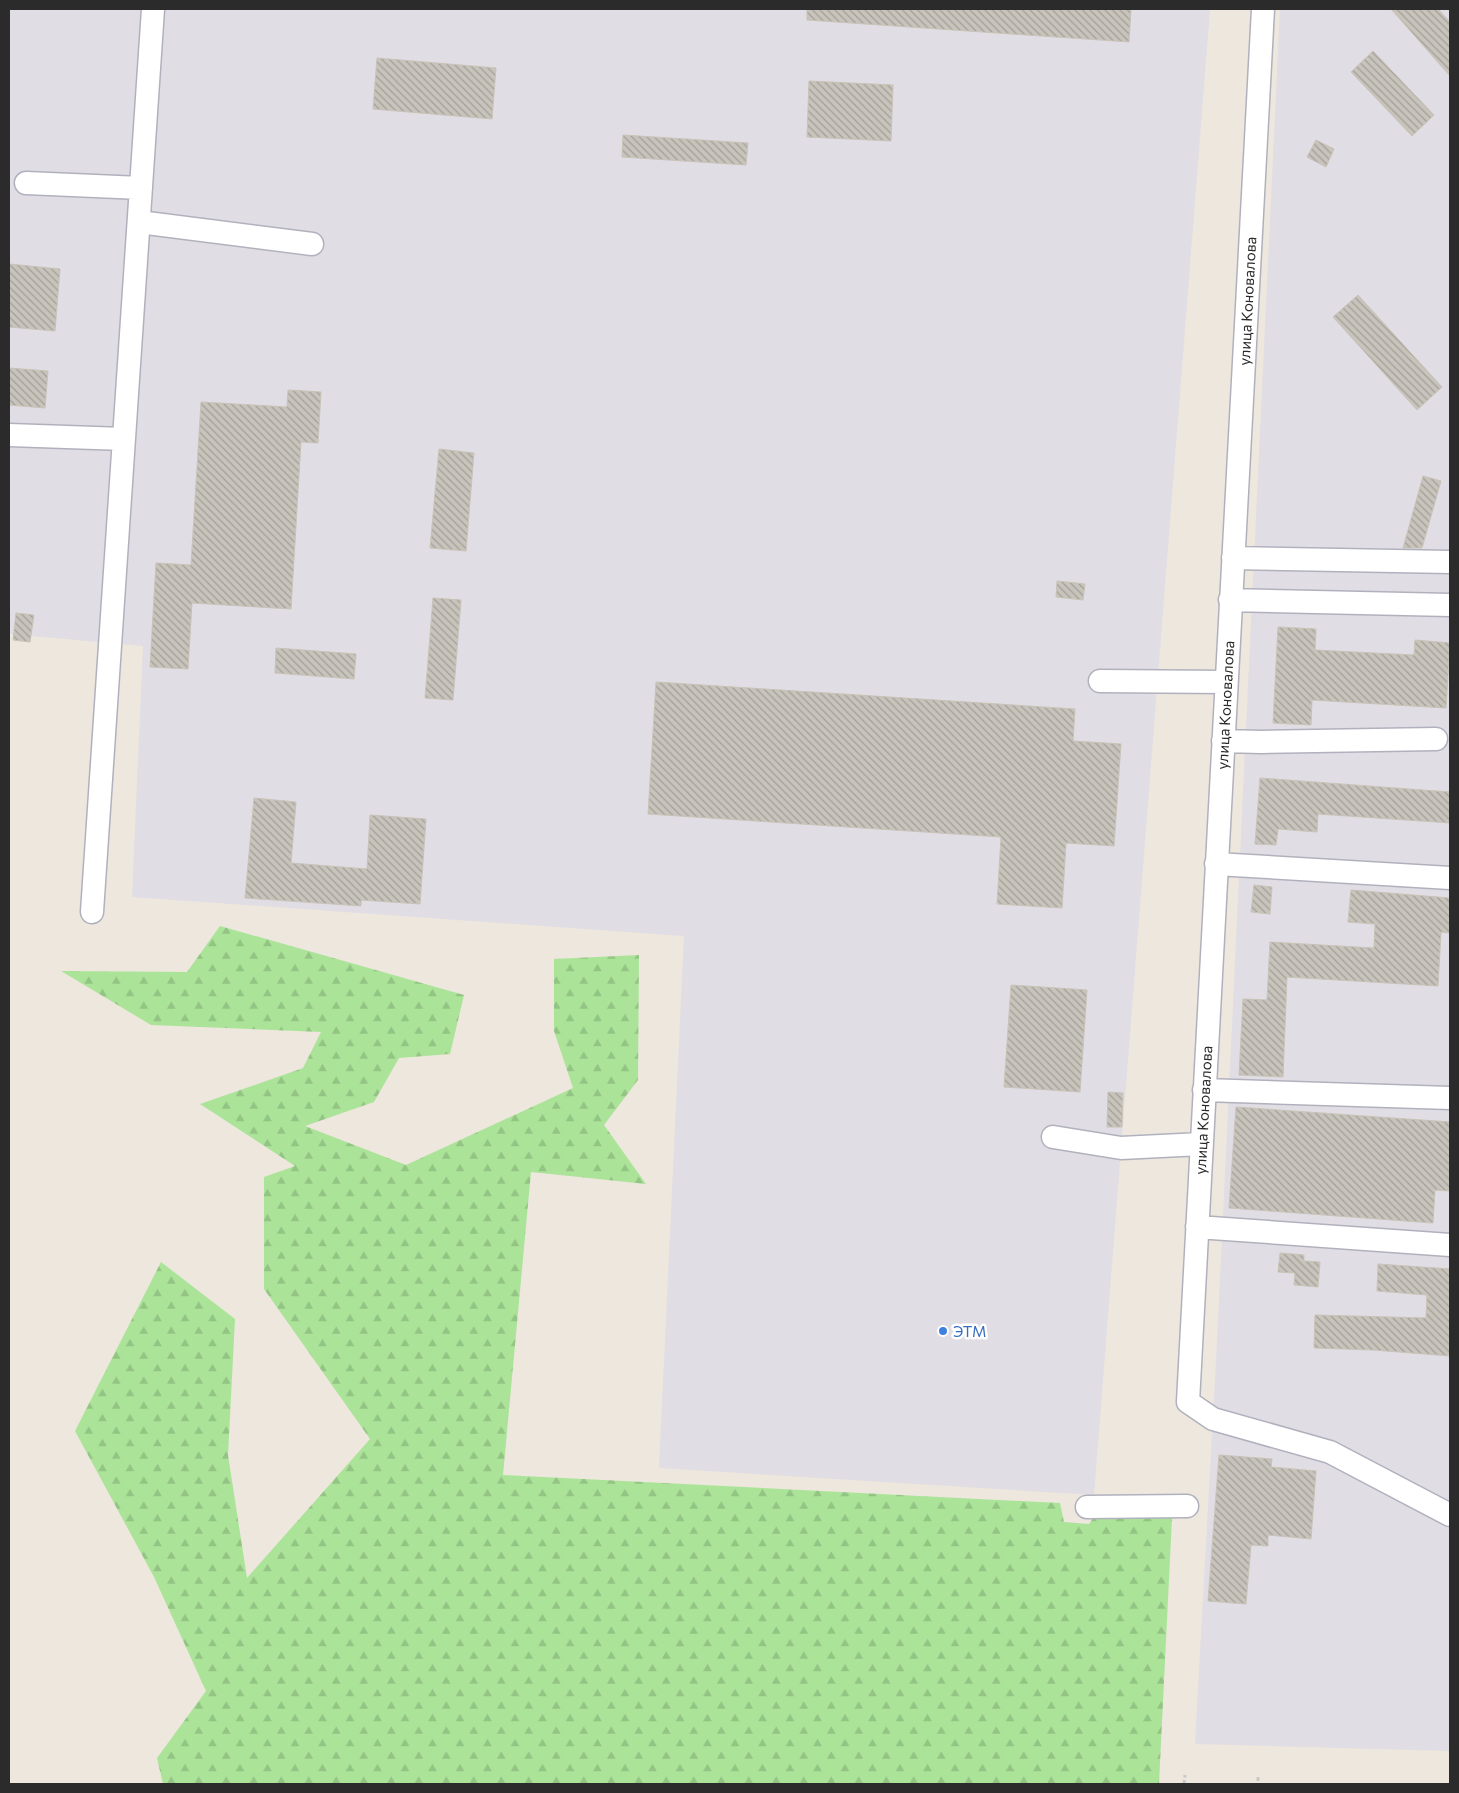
<svg xmlns="http://www.w3.org/2000/svg" width="1459" height="1793" font-family="Commissioner,sans-serif">
<style>
.industrial{fill:#e0dde5}
.forest{fill:url(#forest-firs)}
.building{fill:url(#building-back-hatch);stroke:#c8c3b6}
.lines{fill:none;stroke-linecap:round;stroke-linejoin:round}
.minor-casing{stroke:#b1b1be;stroke-width:25}
.path{stroke:#c8c8c8;stroke-width:3;stroke-dasharray:4 2.5;stroke-linecap:butt}
.minor{stroke:#fff;stroke-width:22}
.shop-dot{fill:#3f7fe0;stroke:#fff;stroke-width:2}
.labels{text-anchor:middle;dominant-baseline:central;stroke-width:5;stroke-linejoin:round;paint-order:stroke}
.street-label{font-size:15px;fill:#2b2b2b;stroke:#fff}
.shop-label{font-size:15px;fill:#366cbe;stroke:#fff;text-anchor:start}
</style>
<defs>
<pattern id="forest-firs" width="22" height="20" patternUnits="userSpaceOnUse" patternTransform="scale(1.25)"><rect width="22" height="20" fill="#abe499"/><path d="M5 1l3.5 6h-7zM16 11l3.5 6h-7z" fill="#93c484"/></pattern>
<pattern id="building-back-hatch" width="6" height="6" patternUnits="userSpaceOnUse" patternTransform="scale(1.25)"><rect width="6" height="6" fill="#c8c4bc"/><path d="M-1 5l2 2M0 0l6 6M5-1l2 2" fill="none" stroke="#a39f99"/></pattern>
</defs>
<rect width="100%" height="100%" fill="#ede7dd"/>
<path class="industrial" d="M9,9H1210L1094,1495L659,1468L684,936L132,897L143,646L9,634Z
M1280,9H1450V1751L1195,1744L1217,1343Z"/>
<path class="forest" d="M220,926L464,995L450,1054L399,1058L374,1102L305,1126L406,1165L573,1088L554,1031V959L639,955L638,1080L604,1125L646,1184L531,1172L503,1475L1060,1503L1064,1522L1089,1524L1096,1514L1172,1518L1159,1784H163L157,1758L206,1691L154,1577L75,1431L161,1262L235,1319L228,1455L247,1578L370,1439L264,1289V1177L295,1166L200,1104L303,1068L321,1032L151,1025L61,971L187,972Z"/>
<path class="building" d="M807,9H1131L1129,42L807,20Z
M1391,9H1438L1450,22V76Z
M1373,51L1434,115L1412,136L1351,72Z
M377,58L496,68L492,119L373,109Z
M809,81L893,85L891,141L807,137Z
M623,135L748,143L746,165L622,157Z
M1316,140L1334,149L1326,167L1307,157Z
M9,264L60,269L55,331L9,327Z
M1358,295L1442,387L1417,410L1333,317Z
M9,368L48,371L45,408L9,405Z
M288,390L321,392L318,443L301,442L291,609L192,603L188,669L150,667L156,563L191,565L201,402L287,407Z
M439,449L474,453L466,551L430,548Z
M1423,476L1441,481L1422,548H1403Z
M1057,581L1085,584L1083,600L1056,597Z
M433,598L461,600L453,700L425,698Z
M16,613L34,615L30,642L13,640Z
M1278,627L1316,629L1315,650L1414,655L1415,640L1450,643L1446,708L1312,700L1311,725L1273,723Z
M276,648L356,654L354,679L275,673Z
M656,682L1075,709L1073,741L1121,744L1114,846L1066,843L1062,908L997,904L1001,837L648,814Z
M1260,778L1450,792V823L1318,814L1317,832L1278,829L1276,845L1255,844Z
M254,798L296,802L291,863L367,869L370,815L426,819L420,904L361,900V906L245,898Z
M1254,885L1272,887L1270,914L1251,912Z
M1351,890L1450,898V933L1441,932L1438,986L1287,977L1283,1077L1239,1075L1243,999L1267,1000L1270,942L1374,948L1375,924L1348,922Z
M1011,985L1087,990L1080,1092L1004,1087Z
M1108,1092L1123,1093L1122,1127H1107Z
M1236,1107L1450,1122V1191L1435,1190L1433,1223L1229,1208Z
M1280,1253L1304,1255V1261L1320,1262L1318,1287L1294,1285L1295,1273L1278,1272Z
M1378,1264L1450,1269V1356L1373,1350L1314,1348L1315,1315L1426,1318L1427,1295L1377,1291Z
M1219,1455L1272,1459L1271,1467L1316,1471L1311,1539L1268,1535V1546L1251,1545L1246,1604L1208,1601Z"/>
<g class="lines">
<defs>
<path id="minor" d="M1263,9L1188,1402L1213,1419L1330,1452L1450,1515
M26,183L141,188
M139,222L312,244
M9,435L124,439
M1233,558L1450,562
M1230,600L1450,605
M1100,681L1226,682
M1223,741L1261,742L1436,739
M1216,864L1450,878
M92,912L153,9
M1204,1090L1450,1098
M1053,1137L1121,1148L1201,1144
M1197,1227L1450,1245
M1087,1507L1187,1506"/>
</defs>
<use href="#minor" class="minor-casing"/>
<path class="path" d="M1258,1777V1784
M1184,1784L1185,1775"/>
<use href="#minor" class="minor"/>
</g>
<circle class="shop-dot" cx="943" cy="1331" r="5"/>
<g class="labels">
<g class="street-label">
<text transform="translate(1247 301) rotate(-87)">улица Коновалова</text>
<text transform="translate(1225 705) rotate(-87)">улица Коновалова</text>
<text transform="translate(1203 1110) rotate(-87)">улица Коновалова</text>
</g>
<g class="shop-label">
<text x="953" y="1331">ЭТМ</text>
</g>
</g>
<rect width="1459" height="1793" fill="none" stroke="#2b2b2b" stroke-width="20"/>
</svg>
